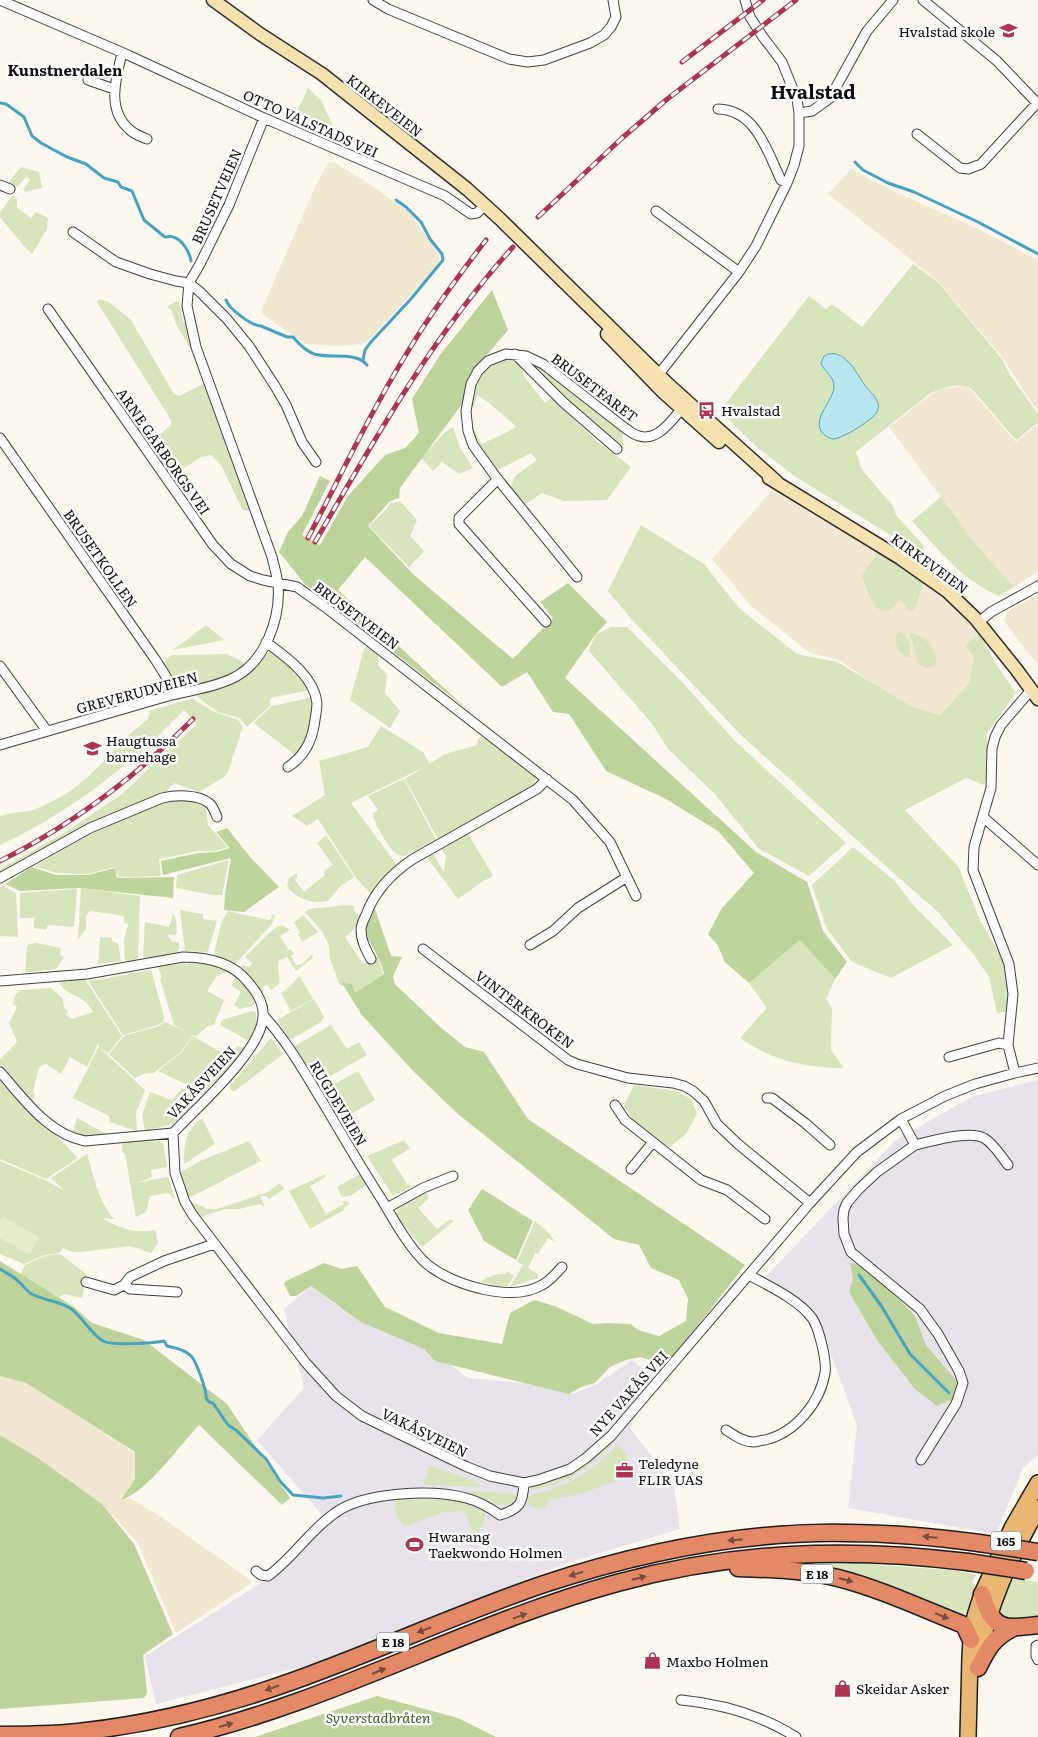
<svg xmlns="http://www.w3.org/2000/svg" width="1038" height="1737" font-family="Literata,serif">
<style>
.industrial{fill:#e8e2eb}
.farmland{fill:#f1e8d2}
.green{fill:#d8e4bc}
.forest{fill:#bfd39d}
.pitch{fill:#e7eccd}
.water{fill:#b9e5ef;stroke:#48a4be}
.lines{fill:none;stroke-linecap:round;stroke-linejoin:round}
.stream{stroke:#48a4be;stroke-width:3}
.street-casing{stroke:#404040;stroke-width:11}
.secondary-casing{stroke:#2f2f2f;stroke-width:15}
.primary-casing{stroke:#1e1e1e;stroke-width:18}
.highway-casing{stroke:#1e1e1e;stroke-width:19}
.street{stroke:#fff;stroke-width:9}
.secondary{stroke:#f6e2b1;stroke-width:12}
.primary{stroke:#e9b773;stroke-width:15}
.highway{stroke:#e48966;stroke-width:16}
.rail-casing{stroke:#ae3551;stroke-width:5}
.rail{stroke:#fff;stroke-width:3;stroke-dasharray:9;stroke-linecap:butt}
.highway-bridge-casing{stroke:#1e1e1e;stroke-width:19;stroke-linecap:butt}
.highway-bridge{stroke:#e48966;stroke-width:16}
.oneway{fill:#784b3a}
.labels{text-anchor:middle;dominant-baseline:central;stroke-width:5;stroke-linejoin:round;paint-order:stroke}
.shield{fill:#fff;stroke:#565656;stroke-width:1}
.shield-label{font-size:12px;font-weight:bold;fill:#0d0d0d}
.poi-label{font-size:14px;fill:#0d0d0d;stroke:#fff;text-anchor:start}
.street-label{font-size:14px;fill:#0d0d0d;stroke:#fff}
.park-label{font-size:14px;font-style:italic;fill:#3b5d25;stroke:#fff}
.neighbourhood-label{font-size:15px;font-weight:bold;fill:#0d0d0d;stroke:#fff}
.district-label{font-size:19px;font-weight:bold;fill:#0d0d0d;stroke:#fff}
</style>
<rect width="100%" height="100%" fill="#fdf8ef"/>
<path class="industrial" d="M1038,1080V1455L1023,1468L996,1534L848,1508L857,1425L818,1319L766,1276L896,1140L971,1097Z
M311,1286L336,1305L426,1346L468,1378L522,1383L572,1394L595,1385L632,1360L653,1376L630,1428L674,1485L680,1529L573,1561L316,1663L156,1704L145,1656L259,1584L324,1517L257,1440L304,1388L284,1309Z"/>
<path class="farmland" d="M334,162L371,185L410,213L437,252L439,260L437,266L369,340L361,344L340,346L306,344L265,316L261,311L315,187L328,163Z
M851,169L887,188L980,230L1032,257L1038,258V412L1002,357L938,281L828,194Z
M965,386L970,389L1016,442L1038,424V571L1014,587L978,547L889,427L930,395L941,389Z
M773,489L858,537L916,574L948,599L979,633L965,645L974,658L969,683L940,715L911,706L873,684L839,660L810,653L751,606L712,559Z
M1038,595V666L1004,621L1008,611Z
M0,1376L26,1383L135,1453V1479L122,1500L129,1498L154,1512L253,1582L176,1633L138,1543L102,1504L38,1458L0,1435Z"/>
<path class="green" d="M308,88L321,100L336,132L337,139L293,120Z
M21,167L39,172L42,188L25,192L24,189L30,180L27,176L18,186L14,187L6,185Z
M13,195L17,199V208L31,218L36,212L48,218L47,229L32,254L23,245L0,217V212Z
M913,264L938,282L1002,359L1010,375L1038,414V422L1018,439H1015L972,389C960,381 941,388 929,394L856,452L862,470L893,506L896,515L923,545L925,556L794,476L757,447L720,411L809,296L826,309L832,304L862,327Z
M99,299L109,302L131,320L174,394L179,396L205,383L250,510L243,511L221,465L211,455L201,457L169,478L147,446L171,425V420L97,302Z
M177,301L179,302L183,321L186,324L195,356L177,326L171,309L167,307Z
M511,357L523,365L521,367L525,378L545,403L551,398L597,441L631,467L607,500L564,501L542,493L524,505L510,489L515,476L537,460L531,453L496,471L475,443L472,426L482,444L517,427L488,402L477,395L474,407H471C470,392 476,374 489,364C494,360 505,359 511,357Z
M528,361L534,362L622,430L624,448L622,450L600,429L598,430L534,368Z
M453,427L460,448L473,468L459,474L442,462L433,471L421,458L445,432Z
M941,497L978,547L1014,587L999,596C962,581 938,548 912,521Z
M400,501L417,520L410,536L424,551L409,567L369,526L385,511L391,503Z
M641,525L704,564L739,608L797,654L837,662L911,706L940,715L969,683L974,658L965,645L979,633L996,664L1016,693L987,733L988,770L984,785L966,778L905,810L958,866L980,920L1006,965L1010,1011L997,1013L989,977L974,955L938,912L890,870L741,735L634,622L608,591Z
M878,552L924,582L915,608L910,612L901,599L889,611C866,611 872,591 861,577Z
M206,625L224,640L173,650Z
M611,627H627L682,682L734,740L846,843L809,876L759,849L715,794L668,749L653,725L589,651L595,635Z
M900,632C909,636 913,648 909,657H905C898,650 893,644 897,633Z
M911,633C924,634 942,653 934,666L927,668L918,664L913,643L909,635Z
M368,645L379,652L378,665L387,675L385,693L400,711L390,728L350,700L364,649Z
M270,651C287,659 299,675 310,690L270,698V706L247,727L240,718L218,712L195,695L227,684L244,674L263,659Z
M227,654L243,662L244,665C231,677 202,688 184,683C175,680 169,671 164,664L166,659L172,655Z
M313,697C315,718 310,739 296,756L254,723L272,706Z
M192,698L212,711L238,720L243,726L228,772L224,777L199,792L174,783L165,793L125,810L0,873V869L64,833L122,794L197,724L184,710C131,765 69,813 0,845V816C10,812 20,813 30,811C40,808 60,798 69,792C98,772 120,740 148,719L150,711Z
M381,726L423,752L430,764L351,803L397,865L379,882L371,894L356,878L318,819L307,826L292,816L325,795L319,761L368,747Z
M481,737L490,740L534,774L536,778L533,787L438,839L405,779L445,754L477,745L478,739Z
M404,779L436,840L405,856C401,856 397,855 394,852C388,846 372,821 373,813L378,810L368,796Z
M204,797L208,825L228,847L215,851H197L159,859L161,876L118,877L115,867L88,874L56,873L34,866L114,821L133,813L169,800Z
M467,832L492,874V877L483,881L458,899L428,859V855L432,852L444,872L446,856L441,848Z
M326,835L354,877L344,884H342L328,901C311,904 298,900 287,886L289,878L297,873V877L295,880L304,892L325,875L324,871L333,865L317,843Z
M853,847L895,881L913,905L953,945L891,978L852,962L827,929L812,885Z
M229,860L222,895H213L176,888L177,875Z
M3,886L16,893L18,937L0,936V887Z
M81,888L140,896L138,958L133,961H126L125,959L124,941L128,924L124,923V916L90,911L86,915V929L78,939Z
M77,889L74,927L48,925L46,930L34,928V918H20V893Z
M348,905L354,906V911L360,916C359,926 353,931 345,937L363,964L378,956L383,974L356,991L339,984L330,958L329,946L322,931L305,912L309,909Z
M180,910L203,914V919L217,921L208,952L185,951Z
M228,911L269,920L271,919L273,913L275,916L272,924L234,965L217,957L214,953L222,921Z
M173,914L176,918L177,933L175,935L167,934L172,942H179V951L174,954L145,959L143,956L145,922L169,927Z
M303,915L318,932L302,942L298,934L300,933L294,922Z
M278,926H284L290,930L280,936L288,949L284,952L291,949L294,954L291,956L296,965L302,964L312,954L313,958L296,971L287,957L279,960C276,967 281,976 279,984L271,990L267,985L263,987L264,992L261,994C256,985 244,973 241,965L249,967L252,963L245,957L270,932Z
M100,937L112,938V941L118,943L121,961L98,964Z
M800,940L835,979L826,999L832,1008L831,1050L844,1068C802,1067 776,1062 740,1038L766,1009L765,1005L749,983Z
M36,943L61,948L60,955L64,957L56,969L25,973L27,947L29,944Z
M192,962L215,965L228,971L217,976L207,991L224,1000L214,1025L208,1026L196,1036L193,1035L181,1052L154,1073L143,1074L135,1078L109,1054L124,1036L159,1026L165,1022L187,1032L174,1025L160,979L162,978L158,967L186,963L188,970L187,963Z
M151,970L164,1016L163,1022L158,1025L123,1035L88,981C109,979 129,973 151,970Z
M300,976L313,999L291,1011L281,993C288,989 293,982 300,976Z
M235,977C245,980 252,994 255,1004L252,1006L240,1009L234,1005L241,992L232,986Z
M84,978L122,1036L108,1053L101,1049L145,1090L136,1113L137,1131L110,1122L109,1116L73,1098L99,1046L98,1044L87,1067L70,1057L61,1074L46,1064L39,1067L33,1091L35,1096L32,1101L0,1065V1059L17,1042L9,1023L17,1007L13,1005L15,995L21,990L51,988L63,999L64,1008L68,1011L66,1015L72,1019L93,1012C84,994 67,997 59,983L67,980Z
M314,999L324,1017L321,1022L292,1039L289,1038L277,1020Z
M252,1011L256,1012V1028L251,1038L247,1040L220,1025L222,1020Z
M331,1025L347,1049L359,1042L367,1055L320,1082L314,1081L293,1047Z
M193,1036L229,1057L237,1046L244,1048V1051L226,1071L204,1092C188,1086 174,1078 158,1071L182,1052Z
M271,1038L283,1054L235,1091H232L229,1087Z
M358,1071L375,1100L344,1118L337,1116L322,1091Z
M0,1076L42,1124L54,1133L78,1158L46,1179L0,1159Z
M634,1085L677,1091L691,1099L697,1114L686,1134L669,1147L633,1120L624,1105Z
M182,1088L197,1098L189,1109L173,1124L145,1131L142,1115L150,1092L172,1100Z
M77,1118L109,1135L86,1136L72,1134Z
M202,1118L215,1144L184,1164C184,1143 185,1131 202,1118Z
M155,1137L163,1143L167,1167L151,1170L152,1177L136,1183L168,1177L175,1198L173,1199L169,1193L150,1196L146,1212L136,1217L125,1154L122,1152L123,1140Z
M404,1140L410,1148L392,1160L407,1184L409,1183L411,1187L393,1196L367,1156Z
M249,1141L261,1161L193,1196L187,1197L179,1173L200,1161Z
M87,1154C93,1173 99,1205 115,1219L102,1218C118,1228 136,1234 155,1230L158,1243L151,1253L130,1246L81,1252H72L63,1248L59,1253L45,1255L24,1264L0,1254V1161L45,1180L65,1191L51,1178Z
M325,1174L326,1177L310,1186L326,1214L344,1204L342,1201H347L350,1204L343,1208L344,1210L310,1229L289,1191Z
M360,1174L367,1185L350,1196L342,1197L337,1187Z
M280,1183L284,1189L269,1199L266,1196H260L265,1207L260,1204L239,1209H225L201,1217H199L191,1206L192,1202L208,1209H217L268,1192Z
M425,1192L428,1194V1199L418,1208L437,1229L450,1219L454,1221L422,1247L397,1217C392,1204 415,1197 425,1192Z
M535,1221L549,1233L555,1242L548,1238L538,1254L535,1253L528,1268L538,1274V1278L510,1287L523,1265L517,1262Z
M56,1254L62,1255L87,1275L82,1298L64,1294L55,1300L20,1275L25,1265L45,1256Z
M507,1271L514,1276L506,1288L481,1282C486,1277 498,1273 505,1274Z
M616,1438V1440C594,1464 565,1487 530,1490V1488L554,1481L580,1467Z
M618,1444L626,1454L631,1475L583,1493L550,1500L543,1509C534,1508 526,1506 528,1496C564,1489 593,1471 618,1444Z
M429,1466L469,1479L484,1487L423,1485Z
M467,1491L495,1492L516,1495L512,1503C495,1510 481,1498 467,1491Z
M429,1497C447,1498 471,1499 485,1511C486,1523 480,1530 471,1537L468,1534L473,1532L464,1511L444,1512L404,1527C399,1518 391,1508 397,1498Z
M853,1563L960,1571L976,1575L972,1582L977,1586L968,1612L962,1615L957,1612L955,1613L801,1564Z
M1008,1578L1038,1582V1618L1007,1621L996,1616Z"/>
<path class="forest" d="M492,290L508,330L479,364L469,380L462,404L400,488L399,498L390,501L368,526L414,575L513,659L553,618L540,602L568,583L607,622L595,635L565,678L756,852L807,882L823,931L847,962L835,979L800,940L749,983L725,962L718,946L708,934L722,908L754,873L718,831L664,798L606,771L569,714L553,712L527,672L502,687L365,557L338,590L467,709L304,583L279,552L288,532L302,516L320,476L330,481L302,535L320,545L348,496L385,455L405,448L419,433L412,399L440,355Z
M227,828L251,858L279,887L244,912L224,910L225,894L231,858L163,875L161,861L198,853L217,852L230,848L216,832Z
M32,867L56,875H88L115,868L117,878L174,877L173,898L80,888L20,891L5,884Z
M374,906L391,956L402,957L393,976L395,984L439,1026L465,1047L484,1052L528,1119L745,1265L665,1368L659,1374L652,1361L641,1357L626,1360L610,1367L595,1383L581,1387L569,1394L435,1361L424,1349L361,1322L311,1286L296,1296H290L284,1284L286,1281L324,1263L341,1269L357,1266L385,1307L439,1333L502,1344L510,1313L534,1300L555,1306L593,1324L609,1323L631,1324L638,1330L659,1336L686,1321L688,1299L679,1280L651,1268L639,1245L614,1239L458,1114L413,1071L361,1014L342,983L352,984L355,992L384,974C378,943 355,941 374,906Z
M482,1189L533,1221L516,1260L484,1241L468,1210Z
M0,1261L74,1307L92,1323L144,1340L227,1404L290,1498L282,1505L199,1425C180,1445 146,1493 121,1500L135,1479V1452L26,1383L0,1376Z
M850,1263L864,1267L894,1294L915,1316L926,1345L959,1384L954,1399L937,1406L914,1388L877,1340L849,1292L853,1279Z
M0,1435L38,1458L102,1504L134,1544L173,1634L143,1655L147,1693L144,1698L0,1709Z
M377,1696L458,1718L496,1737H255Z"/>
<path class="pitch" d="M2,1216L39,1237L30,1255L0,1238V1221Z"/>
<path class="water" d="M828,354C830,354 833,353 836,354C849,357 857,374 864,384C869,391 881,400 878,410C875,419 843,438 834,439C829,439 824,435 821,431C813,417 834,400 834,386C834,376 824,372 821,363L824,356Z"/>
<g class="lines">
<path class="stream" d="M0,103L6,104L24,117L32,136L41,143L67,157L86,164L104,178L118,182L121,187L132,191L144,220L165,237C166,237 172,236 173,237C182,239 190,253 191,261
M855,162L863,170L888,183L914,192L978,222L1038,254
M226,300C229,309 252,326 261,326L287,337H293C298,343 306,351 314,354C329,359 356,351 367,365
M363,360L365,350L370,343L410,300L443,260L442,254L430,239L421,222L406,207L396,200
M0,1269C6,1273 14,1276 19,1282C23,1285 26,1290 30,1293C43,1301 57,1300 70,1308C82,1316 91,1334 103,1341C113,1346 153,1343 164,1341L167,1346C176,1348 186,1350 192,1357C197,1364 207,1391 206,1398L209,1402L213,1403L228,1425L237,1431L266,1459L280,1481L293,1495L323,1498L341,1496
M859,1275L882,1307L910,1354L949,1393"/>
<defs>
<path id="street" d="M0,0L128,55L264,118L445,196L471,214L477,213L485,205
M373,0L388,9L509,59L528,62L544,60L590,43L604,35L611,27L616,17L613,0
M923,0L997,61L1038,104
M122,53C116,78 106,110 130,130C134,134 142,137 147,139
M88,80L114,89
M718,109C756,110 767,151 781,180L787,183
M799,113L812,111L830,98L867,31L893,0
M917,134L960,168L968,169L981,164L1037,103
M0,185L10,189
M656,211L739,272
M73,232L116,262L150,274L176,281L189,283L199,291L227,319L249,346L275,386L286,405L302,442L316,462
M48,309L213,545L231,564L250,576L263,580L297,587L325,607L573,800L610,842L636,896
M515,354L563,402L617,449
M655,376L659,374L739,272L756,246L787,183L794,165L799,146V113L797,99L782,62L763,37L750,17L745,0
M0,438L155,659L177,694
M498,479L459,518V524L546,622
M577,577L496,477L473,445L468,431L466,411L471,384L478,371L488,361L506,354L526,356L543,364L625,428C629,431 634,435 639,436C659,442 673,418 684,406
M979,622L991,612L1038,586
M266,642C286,657 314,676 317,703C317,710 315,719 314,726C311,744 303,757 288,767
M0,666L47,731
M0,745L168,696C189,691 211,688 231,679C265,664 281,618 278,584C277,575 274,566 272,557L196,347L187,306L189,283L200,264L229,205L264,118
M983,817L1038,865
M0,878L90,828L162,798C175,795 198,794 209,803C213,806 215,812 217,817
M530,945L553,931L578,908L627,877
M423,949L568,1060L577,1064L628,1078L673,1083L684,1086L693,1091L704,1101L717,1124L738,1144L810,1203
M371,959C366,950 361,941 361,930C361,925 364,919 366,915C375,890 392,873 413,859L537,789L547,779
M0,981L87,974L183,957C207,957 233,963 248,982C256,991 264,1004 263,1016C262,1051 197,1107 173,1133L175,1173L185,1202L192,1214L306,1363L336,1396L362,1416L465,1466L490,1476L524,1483L538,1480L570,1469L586,1458L611,1436L810,1203L857,1152L901,1119L945,1096L975,1084L1015,1073L1038,1068
M263,1015C288,1042 306,1075 325,1106C344,1138 362,1169 382,1200C393,1219 411,1251 428,1265C454,1285 511,1303 542,1285C550,1281 556,1273 562,1267
M949,1057L999,1043L1008,1045
M0,1072C24,1099 48,1134 85,1141L173,1133
M1015,1073L1008,1045L1013,994L1009,964L973,870L974,847L991,788L992,749L995,737L1001,725L1031,690
M767,1098H772L805,1123L830,1145
M615,1105L625,1120L701,1180L727,1190L765,1219
M901,1119L915,1145L877,1172L858,1190L847,1203L844,1210L843,1218L844,1234L851,1252L920,1309L938,1334L959,1371L963,1383L956,1404L921,1460
M915,1145C932,1141 969,1130 984,1138C994,1144 1001,1156 1008,1165
M631,1169L653,1142
M387,1208L423,1188L453,1176
M86,1282L114,1290L124,1285L130,1277L164,1261L214,1244
M124,1285L130,1289L177,1292
M726,1430C734,1435 743,1442 754,1442C757,1442 761,1440 765,1440C795,1433 820,1403 825,1373C827,1361 819,1328 812,1318C799,1300 769,1286 749,1275
M256,1571L261,1575L268,1576C293,1558 309,1531 335,1513C363,1492 432,1489 466,1498C478,1501 489,1507 500,1515C520,1509 523,1503 524,1483
M1038,1645L1036,1646V1656L1038,1660
M681,1700C723,1704 761,1715 796,1737"/>
<path id="secondary" d="M213,0L260,34L322,74L467,189L499,218L669,385L777,482
M607,334L663,392L719,442
M769,478L900,558L947,591L975,618L1016,669L1038,699"/>
<path id="primary" d="M978,1663C987,1607 1011,1557 1038,1508
M968,1737L970,1657L971,1640L975,1616L982,1594L1012,1528L1038,1483"/>
<path id="highway" d="M738,1568C771,1569 805,1570 838,1578C881,1589 923,1609 964,1625L971,1640
M982,1594C993,1631 1004,1629 1038,1625
M978,1668C988,1648 993,1638 1013,1628
M0,1735C28,1735 58,1735 86,1731C157,1723 226,1705 293,1681C377,1651 459,1613 544,1584C641,1552 744,1531 847,1533C891,1533 935,1537 979,1543
M179,1737C330,1703 467,1624 617,1583C735,1551 847,1547 968,1562"/>
</defs>
<use href="#street" class="street-casing"/>
<use href="#secondary" class="secondary-casing"/>
<use href="#primary" class="primary-casing"/>
<use href="#highway" class="highway-casing"/>
<use href="#street" class="street"/>
<use href="#secondary" class="secondary"/>
<use href="#primary" class="primary"/>
<use href="#highway" class="highway"/>
<defs>
<path id="rail" d="M682,62L763,0
M538,217L621,139L666,100L796,0
M308,538C341,475 372,409 410,348C433,310 459,275 486,240
M315,542C374,440 433,335 513,247
M0,861C72,825 136,777 193,719"/>
</defs>
<use href="#rail" class="rail-casing"/>
<use href="#rail" class="rail"/>
<defs>
<path id="highway-bridge" d="M979,1543L1038,1552
M968,1562L1026,1571"/>
</defs>
<use href="#highway-bridge" class="highway-bridge-casing"/>
<use href="#highway-bridge" class="highway-bridge"/>
</g>
<defs><path id="oneway-solid" d="M-6-.8H1V-3.2L6.5 0L1 3.2V.8H-6Z" transform="scale(1.25)"/></defs>
<g class="oneway">
<use href="#oneway-solid" transform="translate(930 1537) rotate(-175)"/>
<use href="#oneway-solid" transform="translate(735 1540) rotate(174)"/>
<use href="#oneway-solid" transform="translate(576 1574) rotate(163)"/>
<use href="#oneway-solid" transform="translate(639 1578) rotate(-14)"/>
<use href="#oneway-solid" transform="translate(846 1580) rotate(15)"/>
<use href="#oneway-solid" transform="translate(520 1616) rotate(-20)"/>
<use href="#oneway-solid" transform="translate(942 1616) rotate(22)"/>
<use href="#oneway-solid" transform="translate(424 1630) rotate(159)"/>
<use href="#oneway-solid" transform="translate(379 1671) rotate(-22)"/>
<use href="#oneway-solid" transform="translate(272 1688) rotate(161)"/>
<use href="#oneway-solid" transform="translate(226 1725) rotate(-16)"/>
</g>
<defs>
<symbol id="school-bare" viewBox="-9 -9 18 18"><path d="M0-5L7-2L0 1L-7-2ZM-4 1L0 2.5L4 1V4Q0 6-4 4Z" fill="#ae3551" stroke="#fff" stroke-width="2.5" paint-order="stroke"/></symbol>
<symbol id="bus-bare" viewBox="-9 -9 18 18"><path d="M-5-6H5V4H4V6H2V4H-2V6H-4V4H-5ZM-3.5-4V0h7V-4ZM-3.5 1.2v1.5H-2V1.2ZM2 1.2v1.5H3.5V1.2Z" fill="#ae3551" stroke="#fff" stroke-width="2.5" paint-order="stroke"/></symbol>
<symbol id="office-bare" viewBox="-9 -9 18 18"><path d="M-6-3h4V-5.5h4V-3h4V5H-6ZM-1-4.5V-3h2v-1.5ZM-6 0V1H6V0Z" fill="#ae3551" stroke="#fff" stroke-width="2.5" paint-order="stroke"/></symbol>
<symbol id="stadium-bare" viewBox="-9 -9 18 18"><path d="M0-5a6.5 5 0 1 0 0 10a6.5 5 0 1 0 0-10ZM-3.5-1.8h7v3.6h-7Z" fill="#ae3551" stroke="#fff" stroke-width="2.5" paint-order="stroke"/></symbol>
<symbol id="shop-bare" viewBox="-9 -9 18 18"><path d="M-5-2.5h2.3a2.7 3.5 0 0 1 5.4 0H5L5.5 6h-11ZM-1.5-2.5h3a1.5 2.3 0 0 0-3 0Z" fill="#ae3551" stroke="#fff" stroke-width="2.5" paint-order="stroke"/></symbol>
</defs>
<g fill-rule="evenodd">
<use href="#school-bare" x="996" y="18" width="25" height="25"/>
<use href="#bus-bare" x="694" y="398" width="25" height="25"/>
<use href="#school-bare" x="80" y="736" width="25" height="25"/>
<use href="#office-bare" x="612" y="1458" width="25" height="25"/>
<use href="#stadium-bare" x="402" y="1532" width="25" height="25"/>
<use href="#shop-bare" x="640" y="1648" width="25" height="25"/>
<use href="#shop-bare" x="830" y="1676" width="25" height="25"/>
</g>
<g class="labels">
<g class="shield">
<rect x="991" y="1531.5" width="30" height="19" rx="4"/>
<rect x="801" y="1564.5" width="32" height="19" rx="4"/>
<rect x="377" y="1632.5" width="32" height="19" rx="4"/>
</g>
<g class="shield-label">
<text x="1006" y="1541">165</text>
<text x="817" y="1574">E 18</text>
<text x="393" y="1642">E 18</text>
</g>
<g class="poi-label">
<text x="995" y="31" text-anchor="end">Hvalstad skole</text>
<text x="721" y="410">Hvalstad</text>
<text x="106" y="740">Haugtussa<tspan x="106" dy="16">barnehage</tspan></text>
<text x="638" y="1463">Teledyne<tspan x="638" dy="16">FLIR UAS</tspan></text>
<text x="428" y="1536">Hwarang<tspan x="428" dy="16">Taekwondo Holmen</tspan></text>
<text x="666" y="1661">Maxbo Holmen</text>
<text x="856" y="1688">Skeidar Asker</text>
</g>
<g class="street-label">
<text transform="translate(385 105) rotate(38)">KIRKEVEIEN</text>
<text transform="translate(311 123) rotate(24)">OTTO VALSTADS VEI</text>
<text transform="translate(216 196) rotate(-66)">BRUSETVEIEN</text>
<text transform="translate(595 387) rotate(37)">BRUSETFARET</text>
<text transform="translate(164 451) rotate(55)">ARNE GARBORGS VEI</text>
<text transform="translate(101 558) rotate(55)">BRUSETKOLLEN</text>
<text transform="translate(930 563) rotate(36)">KIRKEVEIEN</text>
<text transform="translate(357 615) rotate(37)">BRUSETVEIEN</text>
<text transform="translate(137 692) rotate(-15)">GREVERUDVEIEN</text>
<text transform="translate(525 1009) rotate(37)">VINTERKROKEN</text>
<text transform="translate(201 1082) rotate(-47)">VAKÅSVEIEN</text>
<text transform="translate(339 1103) rotate(59)">RUGDEVEIEN</text>
<text transform="translate(628 1393) rotate(-48)">NYE VAKÅS VEI</text>
<text transform="translate(425 1432) rotate(26)">VAKÅSVEIEN</text>
</g>
<g class="park-label">
<text x="378" y="1717">Syverstadbråten</text>
</g>
<g class="neighbourhood-label">
<text x="65" y="69">Kunstnerdalen</text>
</g>
<g class="district-label">
<text x="813" y="91">Hvalstad</text>
</g>
</g>
</svg>
